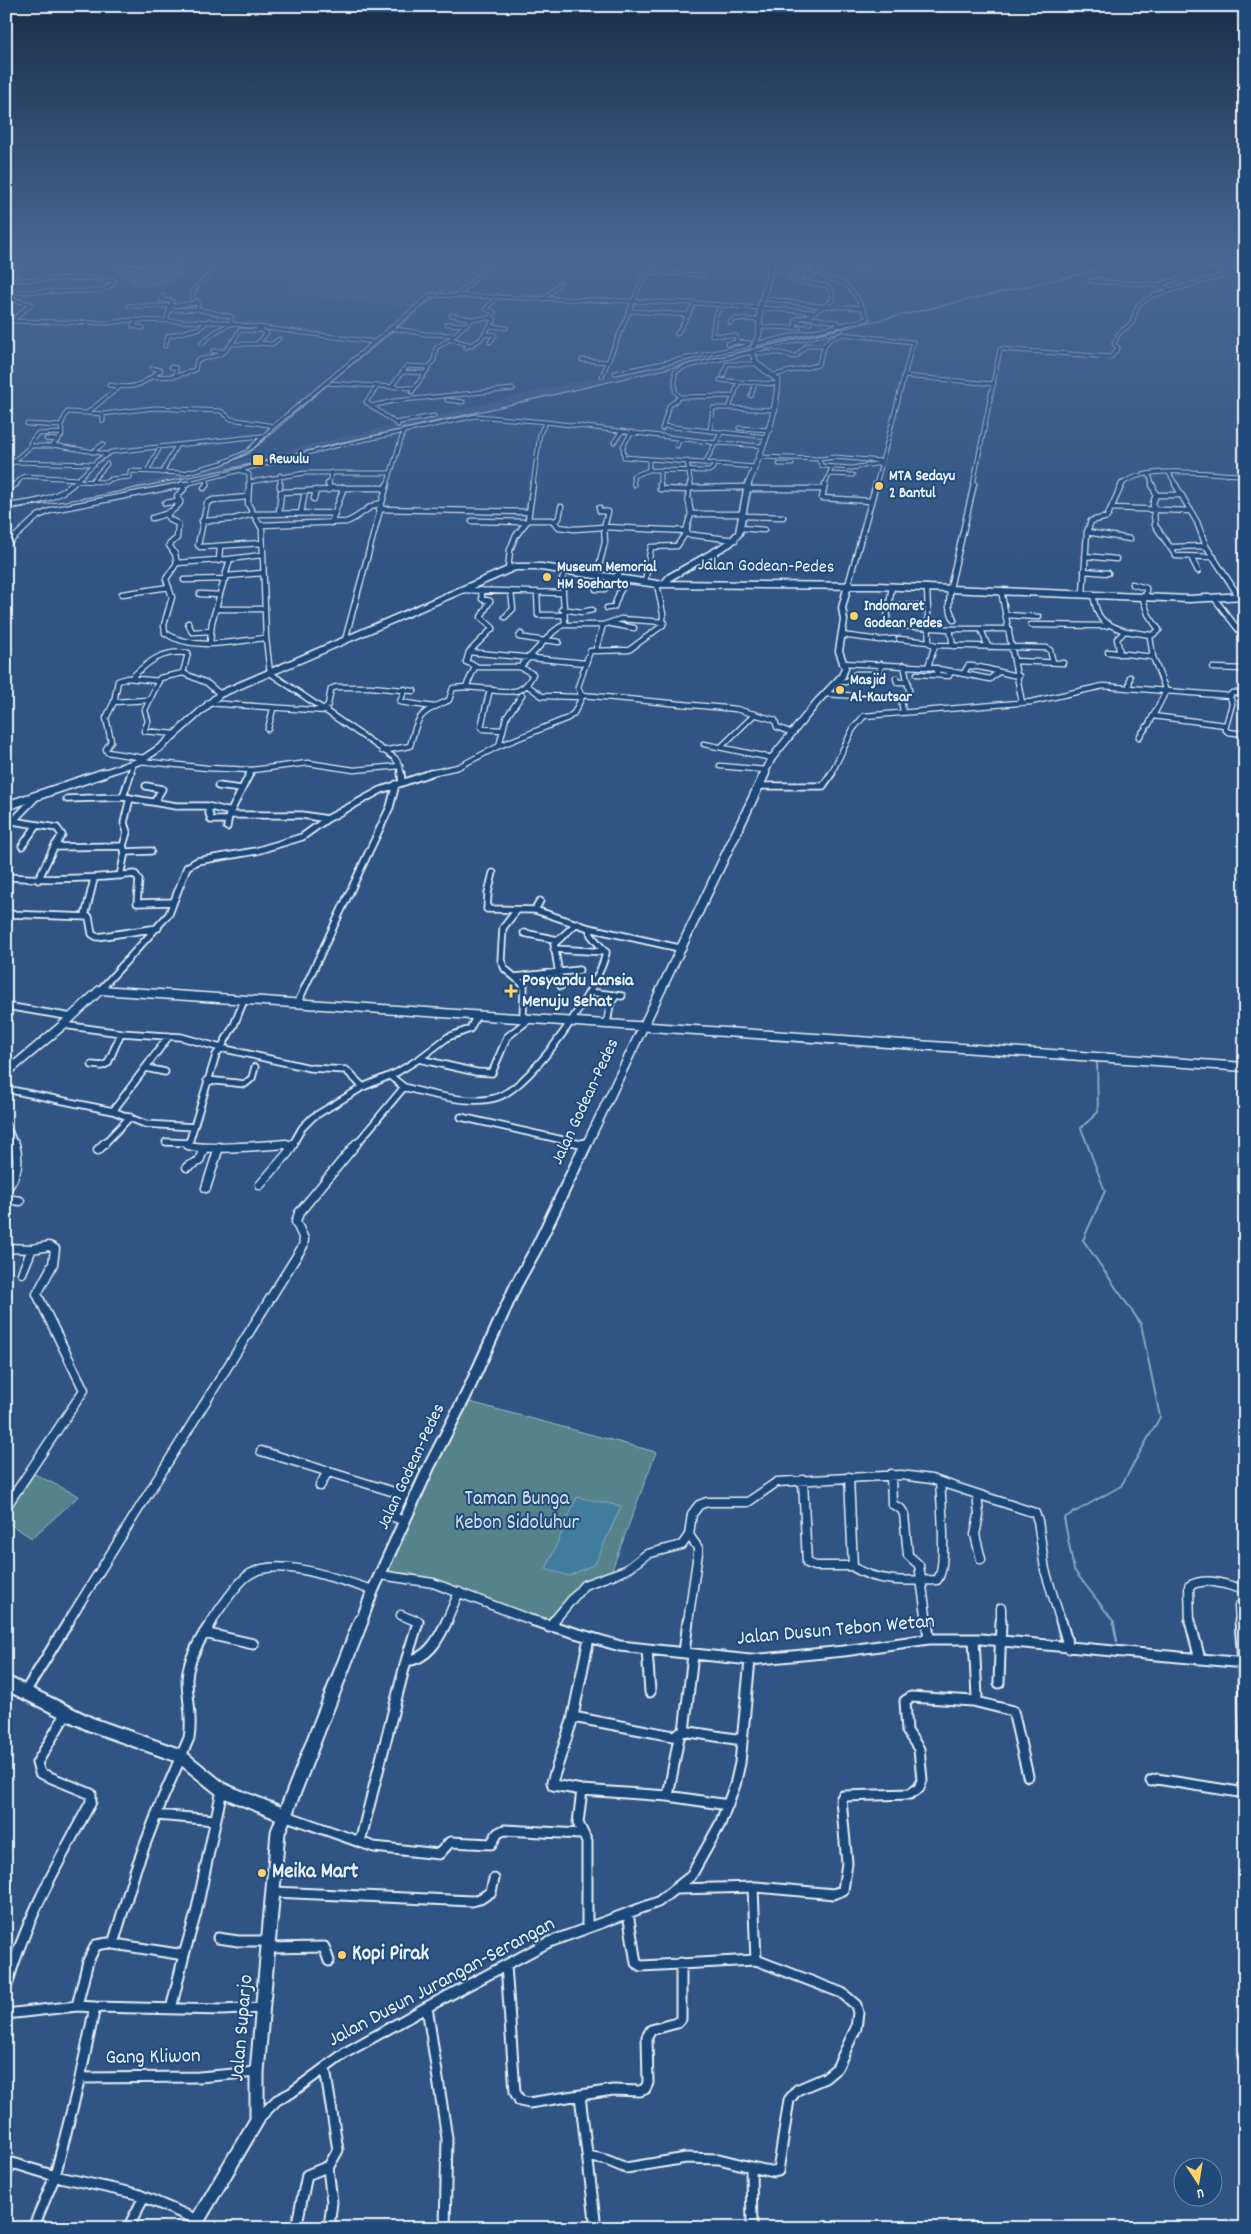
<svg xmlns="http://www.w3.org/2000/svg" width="1251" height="2234" font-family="Dekko,sans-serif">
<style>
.built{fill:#42618f}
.green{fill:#55828b;stroke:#9ebac2}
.water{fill:#437b9c;stroke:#85aac1}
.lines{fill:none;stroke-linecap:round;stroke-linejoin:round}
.stream-far1{stroke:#85aac1;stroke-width:2}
.stream{stroke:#85aac1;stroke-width:2.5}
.street-far4-casing{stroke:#e8f1f8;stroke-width:5}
.street-far3-casing{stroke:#e8f1f8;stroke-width:7}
.street-far2-casing{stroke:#e8f1f8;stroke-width:9}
.street-far1-casing{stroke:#e8f1f8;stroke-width:11}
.street-casing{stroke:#e8f1f8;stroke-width:13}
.secondary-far4-casing{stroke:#e8f1f8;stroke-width:7}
.secondary-far3-casing{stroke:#e8f1f8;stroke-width:9}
.secondary-far2-casing{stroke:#e8f1f8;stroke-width:11}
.secondary-far1-casing{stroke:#e8f1f8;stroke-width:14}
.secondary-casing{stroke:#e8f1f8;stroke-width:17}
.street-far4{stroke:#1f4a7a;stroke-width:3}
.street-far3{stroke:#1f4a7a;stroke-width:4.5}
.street-far2{stroke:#1f4a7a;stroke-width:5.5}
.street-far1{stroke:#1f4a7a;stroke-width:8}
.street{stroke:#1f4a7a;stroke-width:9}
.secondary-far4{stroke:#1f4a7a;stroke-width:5}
.secondary-far3{stroke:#1f4a7a;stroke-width:6}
.secondary-far2{stroke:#1f4a7a;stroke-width:8}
.secondary-far1{stroke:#1f4a7a;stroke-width:10}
.secondary{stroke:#1f4a7a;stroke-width:13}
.rail{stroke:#e8f1f8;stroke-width:1}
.poi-dot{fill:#ffd166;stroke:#1f4a7a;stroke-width:2}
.labels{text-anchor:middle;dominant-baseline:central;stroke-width:4;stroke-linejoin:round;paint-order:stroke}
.far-poi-label{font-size:15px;font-weight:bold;fill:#e8f1f8;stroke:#1f4a7a;text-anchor:start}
.street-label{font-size:18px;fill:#e8f1f8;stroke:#1f4a7a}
.poi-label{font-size:18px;font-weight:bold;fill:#e8f1f8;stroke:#1f4a7a;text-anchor:start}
.near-park-label{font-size:21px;fill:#d2e0e8;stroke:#1f4a7a}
.near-street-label{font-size:21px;fill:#e8f1f8;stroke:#1f4a7a}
.near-poi-label{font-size:21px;font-weight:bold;fill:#e8f1f8;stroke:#1f4a7a;text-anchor:start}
</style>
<rect width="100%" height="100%" fill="#305484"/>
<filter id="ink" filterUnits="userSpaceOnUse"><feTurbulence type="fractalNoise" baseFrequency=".02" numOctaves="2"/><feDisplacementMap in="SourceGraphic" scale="10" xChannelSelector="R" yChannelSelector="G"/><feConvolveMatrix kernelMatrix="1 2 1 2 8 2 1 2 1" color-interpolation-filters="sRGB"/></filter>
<g filter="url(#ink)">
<path class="built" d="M326,259H495L458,294L431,291L412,308L283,294Z
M696,358L701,361L404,429L399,425L561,385Z
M397,425L402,430L203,475L199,470Z
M196,471L199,475L135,489L133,485Z"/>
<path class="green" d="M181,262L187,271C178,279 148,289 135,284C129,281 117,271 109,267L110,265L138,268L127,265Z
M466,1401L656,1452L610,1575L584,1579L549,1622L410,1573L379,1572Z
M34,1474L79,1496L32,1538L6,1522V1514Z"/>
<path class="water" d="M577,1497L621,1506L595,1564L569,1576L546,1569Z"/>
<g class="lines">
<path class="stream-far1" d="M1097,1060L1098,1112L1081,1128L1105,1191L1083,1240L1141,1324L1160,1417L1121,1486L1064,1518L1074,1570L1114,1622"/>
<path class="stream" d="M1113,1621L1117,1641"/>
<defs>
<path id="street-far4" d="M53,259L95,261L142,268
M210,259L215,268L193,291L192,299L198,302L197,309L232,317L230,323
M806,259L810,267
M1207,259L1210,266L1245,269
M177,260L180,259
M6,263H27
M789,269L793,281L827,286L832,291V301L807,317L796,319L795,328
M789,269L814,267L867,270L871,259
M789,269L792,265V259
M646,272L703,275
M769,272H789
M6,273H15
M1100,279L1090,281L1157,285
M6,280L91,278L115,281L107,288L98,291L6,292
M9,280L19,268L34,259
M805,282L808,274L819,272
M1173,290L1157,285L1178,279L1190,284
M458,295L496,259
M163,296L161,300L172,301L166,321
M6,298L31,304L6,326
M545,298L560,283
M762,298L820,306L864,308
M722,305L715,316L712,335L736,336L737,342L750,343
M129,306H171L197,303
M171,310L197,309
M629,311L689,315
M451,315L472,319L490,318L494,312L486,309L498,296
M807,317L836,322L842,326
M138,320L133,326L143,328
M13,321L108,323L130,320L218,322L374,342
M795,322L810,323
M730,323L733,319L760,320
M447,324L466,325
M490,326L506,328
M760,327L799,328
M390,328L426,334L455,335
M484,334L495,335L490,342
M677,334L695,303
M450,339L472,345
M202,343L215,332L232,323
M258,343L272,344L279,339
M232,344H257L267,333L260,330
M727,344L737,342
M755,344L868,319C861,306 855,288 840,282C824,276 828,282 814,267
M165,346L168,336L200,328L209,320
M466,347L480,340L495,319L490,318
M213,351H226
M752,351L841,330
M758,353H781L795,357L807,345H825
M582,360L607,362
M171,367L176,368V376
M402,372L424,373
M615,373L746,346L749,343
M773,375L818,365L825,345L830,339L843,334L913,342L876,485
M602,376L651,259
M723,376L727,364H757
M903,376L994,384
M151,377L176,376L195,370L197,360C225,355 225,354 240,330L257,331L262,327
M720,380L739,382L729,408L776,410
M739,382L778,384
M326,383L413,388
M109,385C135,390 141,385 161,370L152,368
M392,386L407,366L428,367
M377,387L366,402L398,425
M412,392L434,360L436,348L450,339L472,319
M733,396L680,397L675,391V372L684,367L752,352
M751,396L755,383
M447,400L463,402
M371,406L394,401L513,389
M87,413L103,414V421
M103,414L154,408L221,411L231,419L274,426
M395,423L434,416
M27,424L61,426
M664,426L767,437
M739,428L770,430
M662,429L669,406L680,397
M710,431L713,408H729
M632,432L623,446L624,457L755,467
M46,439L58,440
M614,442L622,431
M31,446L30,443L37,434L62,433
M677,446L680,438
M92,452L103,444
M106,454L53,445L62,435L61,425L67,412L87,413L119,387
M760,457L820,459
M649,459V469L651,470L709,471L713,468L714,463
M687,461L691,485
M881,461L834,457L820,459L819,461L822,466L852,468L881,463
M13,462L94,464
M705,463L721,433
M779,464H792
M6,468L31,446H53
M148,470L160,447
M241,471L249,474V485
M660,471V485
M162,473L177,445
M1169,473L1176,485
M829,474L853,475
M280,475V485
M1149,475L1153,485
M206,479L208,483L206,485
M75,481L106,482L111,479L130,477V471L184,473L222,463L247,452L274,426L431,295L695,303L812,312
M91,482L107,464
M249,482L305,473H390
M14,485L24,476L78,479
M72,485L98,460L111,452L262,436
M182,485L339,445L476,416L546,422
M329,485L331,472
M387,485L404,430
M533,485L540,433L546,422L717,443L764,446
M634,485L633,476L649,470
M825,485L832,467
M973,485L1000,349L1111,357L1118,348L1114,344L1119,333L1132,323L1138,305L1154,295L1222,276L1218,267
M1121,485C1143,464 1209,474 1238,475L1243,474L1245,471"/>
<path id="street-far3" d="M249,484L248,504L262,529L266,638L270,673L395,758L400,766L401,774
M280,484V487
M328,484L330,488H386
M660,484V489L689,490
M690,484L688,497L691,514L685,534L735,540
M825,484L822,498L871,501
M1152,484L1156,495L1153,503L1155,525L1176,556L1214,557
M1175,484L1197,522L1206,546L1245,606
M204,488L207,484
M691,488L746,487
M746,489H823
M6,491L16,484
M1156,495H1181
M314,499L316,490
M165,503L180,501
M6,506C30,503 54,501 73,484
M1112,508L1191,511
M379,509L528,512
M279,513L281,492L329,490L332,488
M301,513L305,491
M691,514H743
M167,515L169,519L178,524L177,538L169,545L175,554L177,563L166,579L172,597L164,625L165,633C194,652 233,641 266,638
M743,516L783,517
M152,518C163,515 173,513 180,503L177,496L184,489L182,484
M528,520H552L559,527L574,529L604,527L687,531
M202,521L234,519L253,514L335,513
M472,521L527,522
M555,521L559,518L561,507
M331,523L344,487
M261,525L346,522C360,518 367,505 382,503
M741,528L764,530
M1087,532L1130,539
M6,545L38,516L52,510L187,484
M216,546L262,543
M1171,547L1206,546
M1085,556L1116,559
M1191,557L1198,571
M219,561L220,546L200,547L198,545L207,503L213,500L248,497
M177,563L230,559
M508,570L510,550L515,537L528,520L533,484
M1084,571L1108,573
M597,574L605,542L604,527L608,512L600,511L599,508
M227,576L263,573
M184,580L226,579
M645,582L651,547L677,546L685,534
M1132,584L1146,588V597
M848,585L876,484
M892,586L886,624L888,625L950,629H1009
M927,587L929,643L935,645L928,667
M596,589H605L608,583L621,572
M462,590L563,593
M1001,590L1022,703
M537,592L538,615H564
M122,594L169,587
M200,594L219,595
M1083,594L1087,532L1091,521L1107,517L1122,484
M1093,594C1097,619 1101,623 1125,631L1117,639L1120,654
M1142,596L1148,614L1159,630L1150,637L1153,657L1166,691
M1214,598L1241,633
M889,605L928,606
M607,608L614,607L619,593L628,579
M216,609H265
M562,609L582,612L592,610
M1006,615L1039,617
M505,617L513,609L511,592
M954,620L949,607L950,588L974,484
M188,623L192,632L210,631
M611,624L634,628
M563,625H603L621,619L664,622
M1031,625L1106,626
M950,629L953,646
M981,629L988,647
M1125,631L1151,635
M521,634L519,637L545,641
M841,635L880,640L894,639
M899,639L929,642
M345,640L387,484
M546,640L559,642
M210,643L212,622L230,559L262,555
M935,645L1047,648L1050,650L1053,662
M596,649L603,625
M469,652L493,628L481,617L490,601L482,599L481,590
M1108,652L1153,657
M1015,661L1063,663
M842,663L928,667L990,679L997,673
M904,665L909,690
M476,666L466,662L469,652L585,663
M1213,668L1245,669
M183,673L207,683L220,694
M964,673L968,666C986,666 1001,674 1019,676
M917,674L935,675L937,674V668
M936,675L949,676L951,671
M131,678C149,661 162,650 188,653L183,673L160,678L145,710L148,721L144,731L175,734
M896,678L897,682H908
M838,681L846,682L856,674H880L881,664
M528,686L542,696L582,697
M466,687L490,689L481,727L483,729L503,730
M1129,688L1130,677
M405,689L400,702L434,707
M490,690C511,692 523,696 533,674L520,667L553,632L565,623L562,580L566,570
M825,694L859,696
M582,695L736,709L775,720L777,727L792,733
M1230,696L1232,704L1225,729L1228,732L1245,734
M901,699L903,712
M114,702L148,700
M208,703L327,711
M324,709L328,705L331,689L336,687H371L414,691
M1153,716L1225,725
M268,729L273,709
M1139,737L1149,724L1166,691
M704,744L772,758
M499,746L506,718L522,695
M722,746L755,714
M382,751L410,746C419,713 418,715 449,700L453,688L466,687L475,667H520
M144,758L107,752L106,749L111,741L106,718L114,702L118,681L127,678L159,681
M140,761L207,768L252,770L308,763L354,770L400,766
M720,766L766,770
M130,774L134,763
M250,774L252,770
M426,774L458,767L499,746L568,718L574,713L582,697L578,687L590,651L629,650L663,625V614L657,584
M831,774L853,729L864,716L1031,702L1103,686L1230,696L1232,693H1245"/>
<path id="street-far2" d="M401,773L402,782
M146,786L162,789L155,801
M218,786L241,789
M759,786H823L832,773
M123,797L131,773
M67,799L123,797L176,806H207L231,812
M207,806L211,820H227
M229,815H302L327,819
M6,820L57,828L62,835L54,847
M13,821L38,795
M227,827L229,815L250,773
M22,846L37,825
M125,852L151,851
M120,876L125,852L123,846
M6,877C50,880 91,879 135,874L139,880L137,903L173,902
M38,880L54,847L123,846L127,832L124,823L130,798
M517,910L503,928L501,960L505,969L524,985L523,1018
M535,910L540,901
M6,914L89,917L92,934L97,937L158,928
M85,916L94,879
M589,928L679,948
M524,933L558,940
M554,949L606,952
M515,977L579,970
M561,986L554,944L577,923
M100,990L169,914L187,867L197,861L256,851L302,837L327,819L381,790L431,773
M589,992L622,996
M244,1000L234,1025L221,1048L310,1068L346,1070L363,1087
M297,1004L390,807L396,784
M6,1006L72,1017
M607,1024L610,1005L616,995
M63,1025L121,1033L181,1037L221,1048L216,1055L188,1146
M419,1059L448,1037L470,1029L477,1015
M92,1065L102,1066L108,1063L121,1033
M146,1068L165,1072
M390,1076L404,1087
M207,1080L245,1084L252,1078L255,1067
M6,1089L113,1111L145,1124L194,1127
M113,1111L169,1036
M461,1117L585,1145
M6,1125L15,1146
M166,1142L188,1143
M293,1144L302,1128L313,1117L363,1087L396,1073L419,1059L476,1072L492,1073L507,1037L531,1018
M102,1146L130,1117
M258,1146L293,1144L292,1146
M355,1146L404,1087C428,1094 474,1106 498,1097C534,1084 598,989 606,953L591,935L589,928L535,910L487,909L488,893L493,873"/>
<path id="street-far1" d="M187,1144C195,1152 270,1145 286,1144
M582,1144L585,1145
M98,1150L104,1144
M187,1167L199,1161L204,1148
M260,1185L288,1153L293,1144
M206,1188L219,1147
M6,1190C17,1175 20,1162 15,1144
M6,1199L20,1201
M6,1248L32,1249L22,1273
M261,1451L404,1495
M891,1474L892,1504L901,1509L904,1514L908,1555L919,1565L927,1622
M849,1477L853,1567C878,1583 908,1581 937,1580C948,1569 941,1500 940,1482
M803,1480L807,1563L815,1566H852
M320,1486L328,1471
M977,1494L979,1515L975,1535L981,1559
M6,1507L84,1390L37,1294L53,1264L55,1249L49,1246L32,1249
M405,1521L393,1517L415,1471
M381,1575L433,1583L537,1622
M1239,1606L1240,1622
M401,1615L418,1622
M68,1622L303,1246L304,1239L296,1222L299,1213L356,1144
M211,1622C219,1610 238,1581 250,1574C280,1555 341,1581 373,1590
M446,1622L459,1592
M553,1622L584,1585L626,1570L647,1554L682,1545L689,1535L692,1514L699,1505L707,1502H748L777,1482L901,1475L931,1479L1035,1513L1038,1521L1045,1570L1061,1622
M688,1622L698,1553V1548L689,1535
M1001,1622V1608
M1190,1622L1189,1586C1207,1576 1227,1585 1245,1590"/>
<path id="street" d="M447,1621C438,1640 428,1659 406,1661L360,1842L374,1847L439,1854L450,1842L491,1844L498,1833L504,1830L581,1834
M534,1621L620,1646L750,1660L844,1651L929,1639H981L1245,1663
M927,1621L929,1639
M1061,1621L1069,1648
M1190,1621L1200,1659
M1240,1621L1243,1663L1245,1779
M549,1627L554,1621
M204,1633L253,1644
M589,1638L572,1721L552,1782L553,1785L582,1790L668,1796L728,1805
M647,1649L650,1692
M684,1653L688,1621
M406,1661L418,1622L416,1621
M999,1683L1001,1621
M25,1692L69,1621
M973,1701L1013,1711L1028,1776
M573,1717L673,1736L683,1731L742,1740
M684,1731L693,1655
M1151,1781L1157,1779L1245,1793
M582,1790L578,1823L587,1842V1928
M668,1796L680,1732
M156,1815L215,1820
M284,1815L360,1842
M753,1887L756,1960
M677,1889L756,1887L834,1894L843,1890L847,1863L841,1800L843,1796L910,1794L919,1788L922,1780L919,1749L907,1731L905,1701L911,1697L973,1701L977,1697L974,1639
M273,1892L472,1901L480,1899L491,1892L494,1879
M628,1913L636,1963L641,1966L756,1960L842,1993L856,2005L858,2013L856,2028L837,2068L825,2078L797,2090L789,2100L778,2171L774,2172L751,2167L752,2228
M218,1938L238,1941H269
M113,1944L136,1868L162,1800L189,1738C193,1718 187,1699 187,1679C188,1658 201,1638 212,1621
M269,1948L324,1947L329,1961
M506,1965L515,2092L520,2101L529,2103L613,2090L640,2091L645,2089L648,2083L647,2037L651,2030L677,2023L681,2019V1963
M6,1989C24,1922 58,1863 91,1802V1794L40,1773L37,1763L67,1712
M95,2007L222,2010L263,2008
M427,2007L447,2138L445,2228
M171,2009L184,1955
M6,2014L77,2006L88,1961L96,1945L108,1943L184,1955L196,1913L222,1790
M80,2078L199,2077L257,2072
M580,2096L596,2228
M259,2118L277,2100L291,2093L345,2053L427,2007L547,1943L658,1902L691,1876L720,1824L735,1785L740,1763L750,1660
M588,2156L606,2160L626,2168L686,2158L719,2159L751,2167
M6,2161L55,2176L137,2194L198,2220
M328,2168L332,2202L329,2228
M6,2175L11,2163
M33,2228L55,2176L80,2078L95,2007L77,2006
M128,2228L144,2197
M296,2228L307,2175L329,2166L338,2150L325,2069"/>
<path id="secondary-far4" d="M748,485C762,448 776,420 778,380L756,363L752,352L759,334L760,309L773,259"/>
<path id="secondary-far3" d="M665,583L670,577L730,543L739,533L748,484
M101,774L140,761L161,747L220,694L515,567H541L657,584L877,586L1189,599L1245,596
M764,774L772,758L818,701L842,676L845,668L839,651L844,620L842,608L848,585"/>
<path id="secondary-far2" d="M6,806L104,773
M6,1073L63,1025L100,990L1245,1067
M586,1146L765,773"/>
<path id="secondary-far1" d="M361,1622L373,1590L429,1467L466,1395L516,1285L537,1247L586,1144"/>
<path id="secondary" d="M6,1683L90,1724L180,1756L222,1790L284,1815
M193,2228L257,2120V2072L278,1832L361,1621"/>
</defs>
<use href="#street-far4" class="street-far4-casing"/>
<use href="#street-far3" class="street-far3-casing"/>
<use href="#street-far2" class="street-far2-casing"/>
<use href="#street-far1" class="street-far1-casing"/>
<use href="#street" class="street-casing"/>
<use href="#secondary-far4" class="secondary-far4-casing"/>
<use href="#secondary-far3" class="secondary-far3-casing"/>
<use href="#secondary-far2" class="secondary-far2-casing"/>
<use href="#secondary-far1" class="secondary-far1-casing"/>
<use href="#secondary" class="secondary-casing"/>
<use href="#street-far4" class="street-far4"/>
<use href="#street-far3" class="street-far3"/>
<use href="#street-far2" class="street-far2"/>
<use href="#street-far1" class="street-far1"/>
<use href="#street" class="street"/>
<use href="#secondary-far4" class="secondary-far4"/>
<use href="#secondary-far3" class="secondary-far3"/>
<use href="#secondary-far2" class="secondary-far2"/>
<use href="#secondary-far1" class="secondary-far1"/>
<use href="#secondary" class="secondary"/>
<path class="rail" d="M474,267L478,264
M226,464L256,447L334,379L445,289
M6,510L97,496L238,467L1146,259"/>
</g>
</g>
<linearGradient id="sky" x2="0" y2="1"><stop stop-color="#1a2e49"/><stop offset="0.45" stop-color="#486794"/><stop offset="1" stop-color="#486794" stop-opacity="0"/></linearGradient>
<rect width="1251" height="572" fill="url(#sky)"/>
<g class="poi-dot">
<rect x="252" y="454" width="12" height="12" rx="2.5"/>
<circle cx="879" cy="486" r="5"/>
<circle cx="547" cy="577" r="5"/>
<circle cx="854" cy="616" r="5"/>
<circle cx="840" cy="690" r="5"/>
<path d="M508.5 983.5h5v5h5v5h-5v5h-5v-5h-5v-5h5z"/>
<circle cx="262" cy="1873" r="5"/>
<circle cx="342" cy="1955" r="5"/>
</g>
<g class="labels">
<g class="far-poi-label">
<text x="269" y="460">Rewulu</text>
<text x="889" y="477">MTA Sedayu<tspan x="889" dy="17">2 Bantul</tspan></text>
<text x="557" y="568">Museum Memorial<tspan x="557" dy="17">HM Soeharto</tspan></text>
<text x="864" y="607">Indomaret<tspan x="864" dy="17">Godean Pedes</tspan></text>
<text x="850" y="681">Masjid<tspan x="850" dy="17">Al-Kautsar</tspan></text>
</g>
<g class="street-label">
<text transform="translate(766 567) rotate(1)">Jalan Godean-Pedes</text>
<text transform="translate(586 1102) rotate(-65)">Jalan Godean-Pedes</text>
<text transform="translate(412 1467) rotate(-65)">Jalan Godean-Pedes</text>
</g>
<g class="poi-label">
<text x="522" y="981">Posyandu Lansia<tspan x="522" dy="21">Menuju Sehat</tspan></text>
</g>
<g class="near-park-label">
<text x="517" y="1500">Taman Bunga<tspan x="517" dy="24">Kebon Sidoluhur</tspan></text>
</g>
<g class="near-street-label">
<text transform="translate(836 1631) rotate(-5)">Jalan Dusun Tebon Wetan</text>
<text transform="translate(442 1983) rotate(-28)">Jalan Dusun Jurangan-Serangan</text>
<text transform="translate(243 2028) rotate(-85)">Jalan Suparjo</text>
<text transform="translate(153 2058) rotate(-1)">Gang Kliwon</text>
</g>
<g class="near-poi-label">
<text x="272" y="1873">Meika Mart</text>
<text x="352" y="1955">Kopi Pirak</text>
</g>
</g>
<rect width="1251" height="2234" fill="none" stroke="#1f4a7a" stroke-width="25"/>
<rect x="12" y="12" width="1226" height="2209" fill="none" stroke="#e8f1f8" stroke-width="2" filter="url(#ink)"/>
<g transform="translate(1198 2182) rotate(168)"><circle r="24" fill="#1f4a7a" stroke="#6f8dac"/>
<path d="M0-4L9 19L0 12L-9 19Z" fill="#ffd166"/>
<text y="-8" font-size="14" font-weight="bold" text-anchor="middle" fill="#e8f1f8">U</text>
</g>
</svg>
